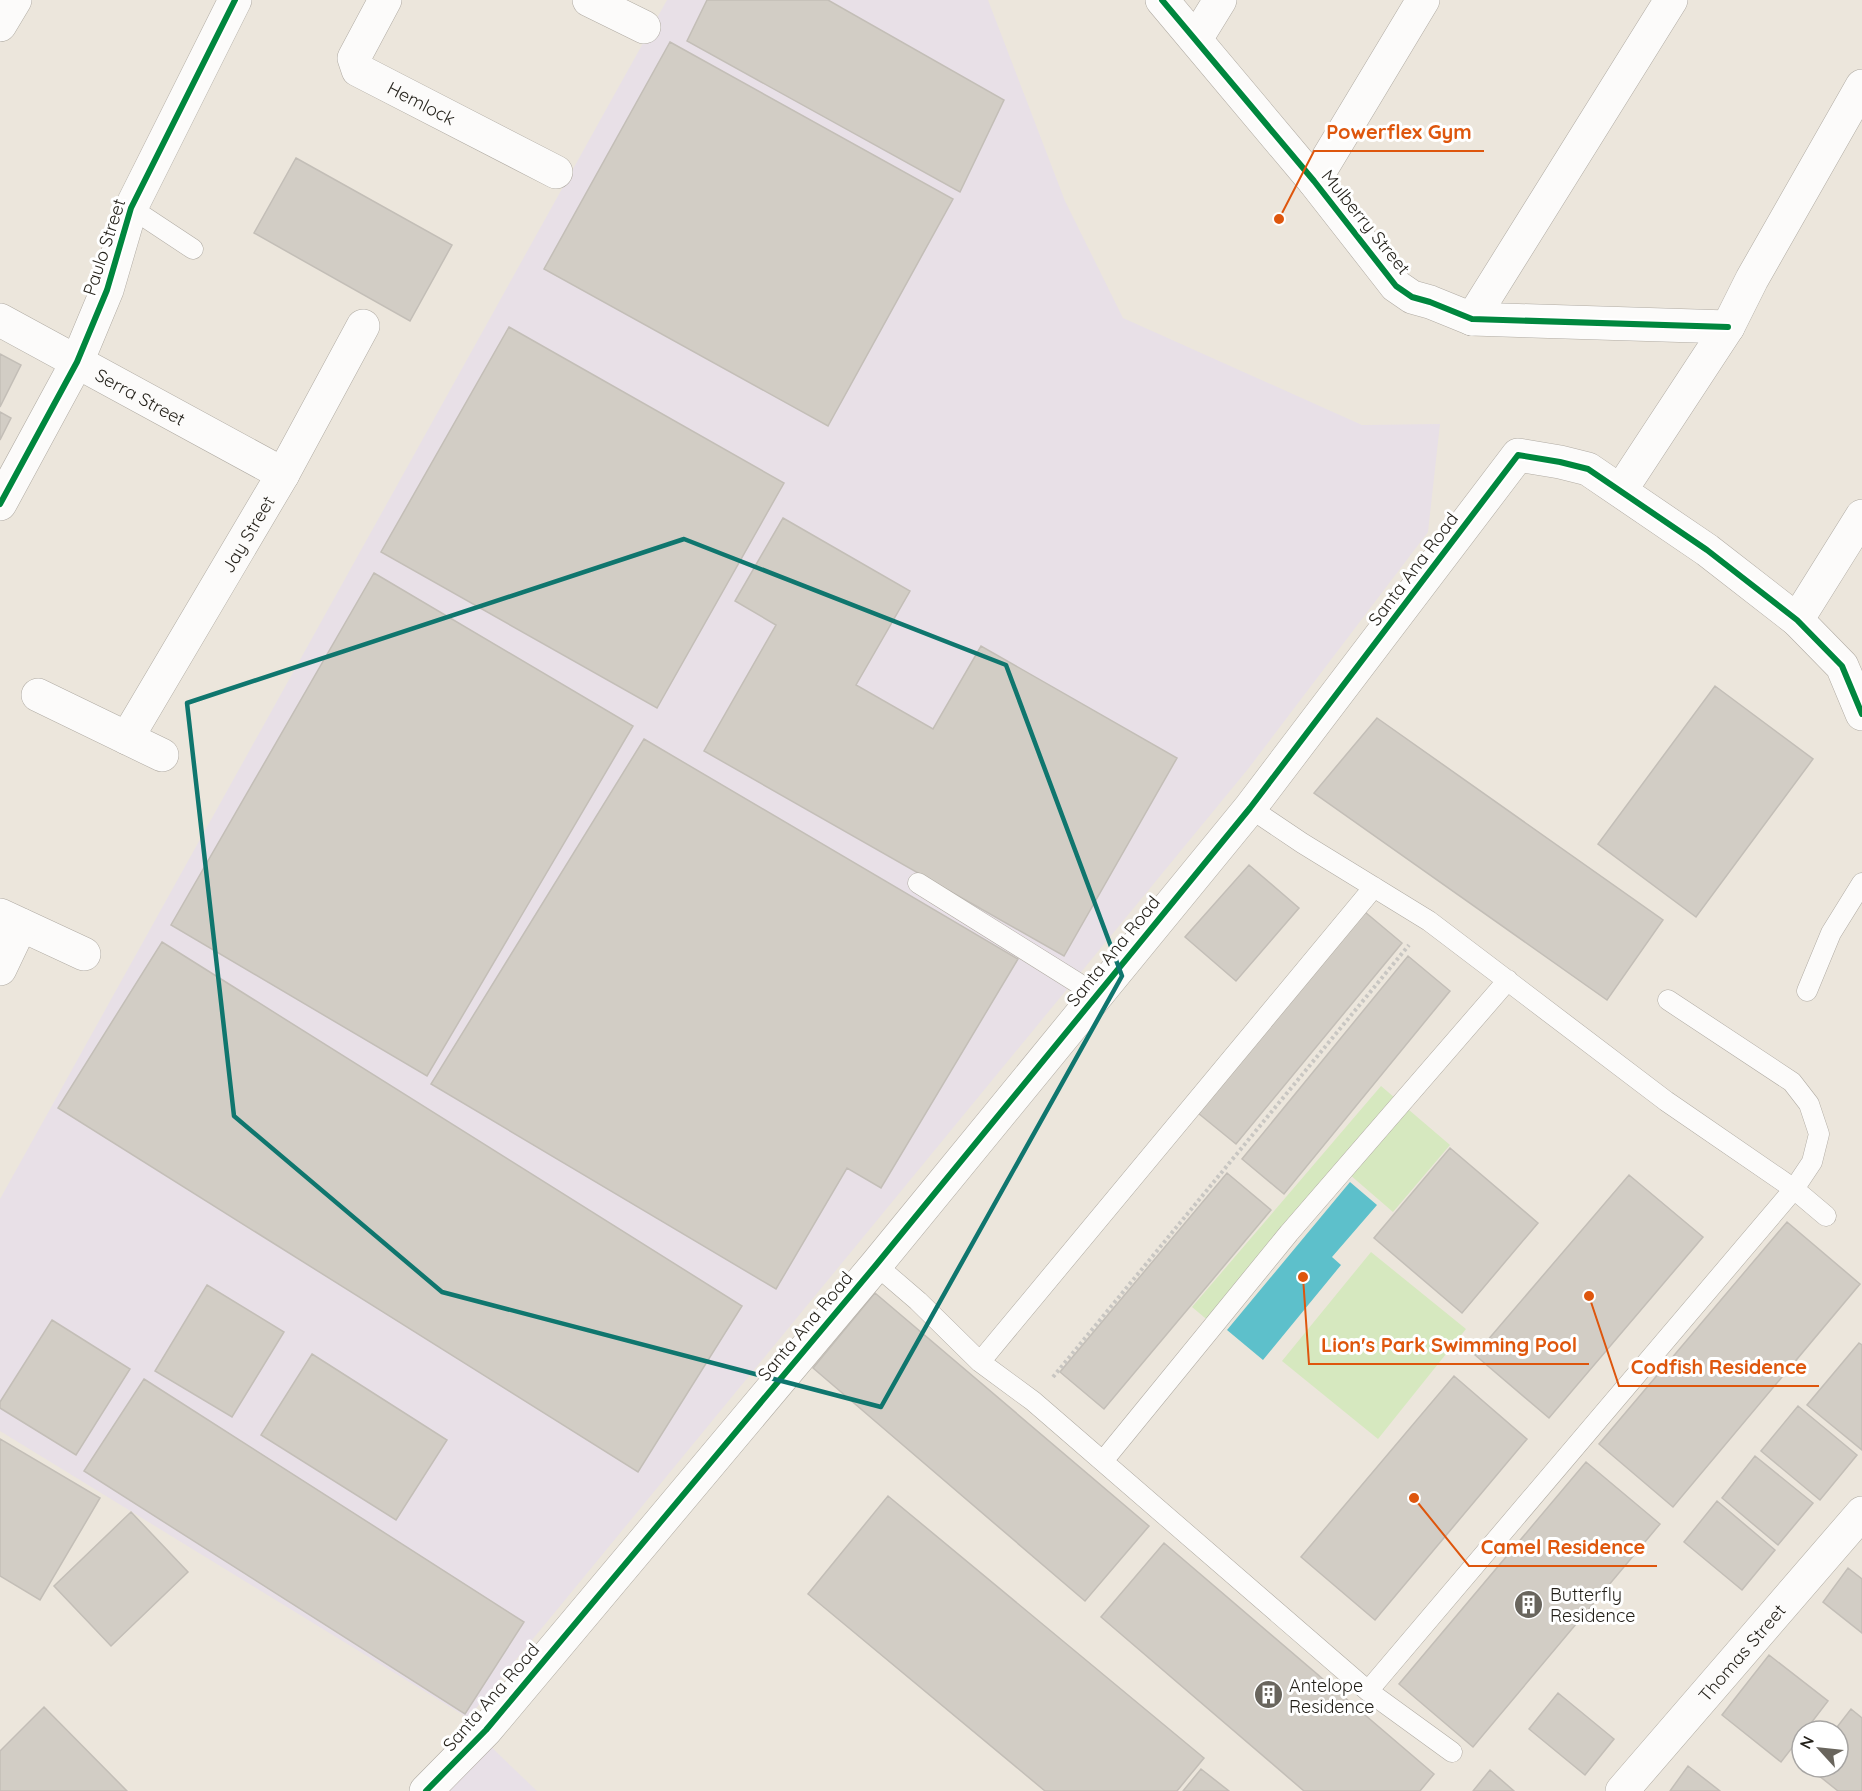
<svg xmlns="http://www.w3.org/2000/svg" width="1862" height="1791" font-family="Quicksand,sans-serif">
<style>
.industrial{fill:#e8e0e7}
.green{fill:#d6e8bf}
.water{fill:#5dc0cb}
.building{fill:#d2cdc5;stroke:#c3beb7;stroke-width:1.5}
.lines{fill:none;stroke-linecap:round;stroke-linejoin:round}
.service-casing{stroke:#b0aba3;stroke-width:21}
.minor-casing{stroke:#b0aba3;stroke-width:34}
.path{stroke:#c8c6c2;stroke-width:4;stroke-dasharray:3 3;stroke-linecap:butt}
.service{stroke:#fcfbfa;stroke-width:20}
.minor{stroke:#fcfbfa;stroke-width:33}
.cycleway-casing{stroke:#fff;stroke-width:10}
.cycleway{stroke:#00873e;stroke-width:6}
.marked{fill:none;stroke:#0f766e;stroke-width:4.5;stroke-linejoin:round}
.labels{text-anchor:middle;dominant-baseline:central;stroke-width:6;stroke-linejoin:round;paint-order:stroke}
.street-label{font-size:18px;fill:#221f18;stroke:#fff}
.poi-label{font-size:18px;fill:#221f18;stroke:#fff;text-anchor:start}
.leader{fill:none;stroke:#de560d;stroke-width:2}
.callout-dot{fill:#de560d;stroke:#fff;stroke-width:2}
.callout-label{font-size:20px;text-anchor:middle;font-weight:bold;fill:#de560d;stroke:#fff;stroke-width:6;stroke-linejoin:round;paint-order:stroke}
</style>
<rect width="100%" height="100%" fill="#ece6dc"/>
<path class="industrial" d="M667,0H988L1065,201L1123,318L1362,425L1440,424L1428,532L1248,769L468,1718L0,1431V1199Z
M486,1742L537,1791H442Z"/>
<path class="green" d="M1381,1086L1450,1145L1393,1212L1349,1174L1217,1328L1192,1307Z
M1371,1252L1466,1329L1378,1439L1282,1361Z"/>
<path class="water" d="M1350,1182L1377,1205L1332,1257L1341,1265L1263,1360L1227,1330Z"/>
<path class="building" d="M707,0H828L1004,100L960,192L687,41Z
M670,42L953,199L828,426L544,269Z
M296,158L452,245L410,321L254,233Z
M509,327L784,483L657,708L381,552Z
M0,354L21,365L0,407Z
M0,412L11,418L0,440Z
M783,518L910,591L856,685L933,729L981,646L1177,758L1064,956L704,751L776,625L735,601Z
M374,573L633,726L427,1076L171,925Z
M1715,686L1813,759L1696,917L1598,844Z
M1377,718L1663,920L1607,1000L1314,793Z
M644,739L1018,959L881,1188L847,1168L776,1289L431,1084Z
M1249,865L1299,908L1236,981L1185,937Z
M1359,907L1402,943L1236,1144L1193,1109Z
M162,942L742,1306L638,1472L58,1108Z
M1408,956L1450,991L1284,1194L1242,1159Z
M1450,1148L1538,1223L1462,1313L1374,1238Z
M1227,1173L1271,1210L1104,1409L1060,1372Z
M1629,1175L1703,1237L1549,1418L1475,1355Z
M1787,1222L1860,1284L1673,1507L1599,1444Z
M207,1285L284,1332L232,1417L155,1371Z
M875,1293L1149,1526L1085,1601L813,1368Z
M52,1320L130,1369L76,1455L0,1408V1402Z
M1859,1343L1862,1345V1450L1807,1405Z
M312,1354L447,1440L396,1520L261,1435Z
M1454,1376L1527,1439L1375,1620L1301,1557Z
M144,1379L524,1622L465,1714L84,1471Z
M1798,1406L1857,1455L1820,1500L1761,1451Z
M0,1439L100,1498L40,1600L0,1576Z
M1755,1456L1813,1503L1778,1545L1722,1498Z
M1586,1462L1660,1524L1473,1747L1399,1684Z
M888,1496L1204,1758L1177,1791H1045L808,1594Z
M1717,1501L1775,1550L1742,1590L1684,1542Z
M131,1512L188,1572L111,1646L54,1586Z
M1164,1543L1434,1774L1420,1791H1304L1101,1617Z
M1848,1568L1862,1579V1633L1823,1602Z
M1769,1655L1828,1701L1805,1731H1802V1735L1781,1762L1722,1715Z
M1558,1693L1614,1739L1585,1775L1529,1729Z
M44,1707L127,1791H0V1751Z
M1851,1709L1862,1718V1791H1838L1808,1767H1838V1731H1834Z
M1688,1766L1720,1791H1670Z
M1201,1769L1229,1791H1183Z
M1490,1770L1514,1791H1473Z"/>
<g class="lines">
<defs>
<path id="service" d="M131,208L193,249
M1250,808L1302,843L1429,921L1666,1101L1794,1189L1826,1216
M918,883L1097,995
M1807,991L1831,933L1862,883
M876,1265L918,1301L980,1362L1033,1401L1368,1691L1452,1752
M980,1362L1374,887
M1103,1461L1289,1233L1508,980
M1368,1691L1794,1189L1812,1162L1819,1134L1809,1104L1792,1082L1668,1000"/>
<g id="minor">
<path id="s1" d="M385,0L354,58L358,70L556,172"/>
<path d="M589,0L644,27"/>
<path d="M1162,0L1314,181L1396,286L1412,297L1430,302L1472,319L1728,327"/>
<path d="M0,25L15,0"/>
<path d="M1196,39L1220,0"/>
<path d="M1314,181L1423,0"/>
<path d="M1472,319L1671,0"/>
<path id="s2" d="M0,320L283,474"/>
<path d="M1621,490L1728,327L1752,279L1862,86"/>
<path d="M0,504L77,362L107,290L131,208L235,0"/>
<path d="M1797,620L1862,516"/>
<path d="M38,695L162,755"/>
<path id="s3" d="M127,738L283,474L363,326"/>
<path d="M0,915L84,954"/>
<path d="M0,969L21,925"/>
<path d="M426,1791L486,1730L876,1265L1250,808L1518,455L1560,462L1588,469L1707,550L1797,620L1842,666L1862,714"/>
<path id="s4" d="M1622,1791L1862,1513"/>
</g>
</defs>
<use href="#service" class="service-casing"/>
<use href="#minor" class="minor-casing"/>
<path class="path" d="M1053,1377L1409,945"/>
<use href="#service" class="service"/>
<use href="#minor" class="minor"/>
<defs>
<path id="cycleway" d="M1162,0L1314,181L1396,286L1412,297L1430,302L1472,319L1728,327
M0,504L77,362L107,290L131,208L235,0
M426,1791L486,1730L876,1265L1250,808L1518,455L1560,462L1588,469L1707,550L1797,620L1842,666L1862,714"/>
</defs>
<use href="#cycleway" class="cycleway-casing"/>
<use href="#cycleway" class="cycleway"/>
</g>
<path class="marked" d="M684,539L1006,665L1122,976L881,1407L442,1292L234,1116L187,703Z"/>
<defs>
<symbol id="building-disc" viewBox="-11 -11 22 22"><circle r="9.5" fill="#69655d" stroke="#fff"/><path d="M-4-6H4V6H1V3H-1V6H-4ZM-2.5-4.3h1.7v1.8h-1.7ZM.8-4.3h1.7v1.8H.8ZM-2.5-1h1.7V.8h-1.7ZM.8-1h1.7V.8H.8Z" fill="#fff"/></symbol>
</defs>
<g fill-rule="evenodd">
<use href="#building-disc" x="1512" y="1588" width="33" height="33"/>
<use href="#building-disc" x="1252" y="1678" width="33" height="33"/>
</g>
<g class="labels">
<g class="street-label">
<text stroke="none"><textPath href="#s1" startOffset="150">Hemlock</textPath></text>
<text transform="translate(1366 222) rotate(51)">Mulberry Street</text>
<text transform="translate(104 247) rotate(-72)">Paulo Street</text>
<text stroke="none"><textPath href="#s2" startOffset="160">Serra Street</textPath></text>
<text stroke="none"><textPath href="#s3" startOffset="237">Jay Street</textPath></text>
<text transform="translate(1413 569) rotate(-53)">Santa Ana Road</text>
<text transform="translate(1113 951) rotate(-51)">Santa Ana Road</text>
<text transform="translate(805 1326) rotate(-50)">Santa Ana Road</text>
<text stroke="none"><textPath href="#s4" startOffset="183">Thomas Street</textPath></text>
<text transform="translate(491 1697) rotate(-49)">Santa Ana Road</text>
</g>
<g class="poi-label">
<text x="1550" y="1594">Butterfly<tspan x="1550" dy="21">Residence</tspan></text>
<text x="1289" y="1685">Antelope<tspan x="1289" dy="21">Residence</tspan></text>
</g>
</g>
<path class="leader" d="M1279 219L1314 151H1484M1303 1277L1309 1364H1589M1589 1296L1619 1386H1819M1414 1498L1469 1566H1657"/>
<g class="callout-dot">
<circle cx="1279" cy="219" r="6"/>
<circle cx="1303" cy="1277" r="6"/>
<circle cx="1589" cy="1296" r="6"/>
<circle cx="1414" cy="1498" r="6"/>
</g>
<g class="callout-label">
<text x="1399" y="139">Powerflex Gym</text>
<text x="1449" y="1352">Lion's Park Swimming Pool</text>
<text x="1719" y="1374">Codfish Residence</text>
<text x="1563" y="1554">Camel Residence</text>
</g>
<g transform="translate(1820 1749) rotate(297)"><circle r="28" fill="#ffffff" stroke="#a7a5a3" stroke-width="1.5"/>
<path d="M0-4.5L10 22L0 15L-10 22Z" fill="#69655d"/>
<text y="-9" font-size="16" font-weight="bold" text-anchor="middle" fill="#221f18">N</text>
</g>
</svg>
